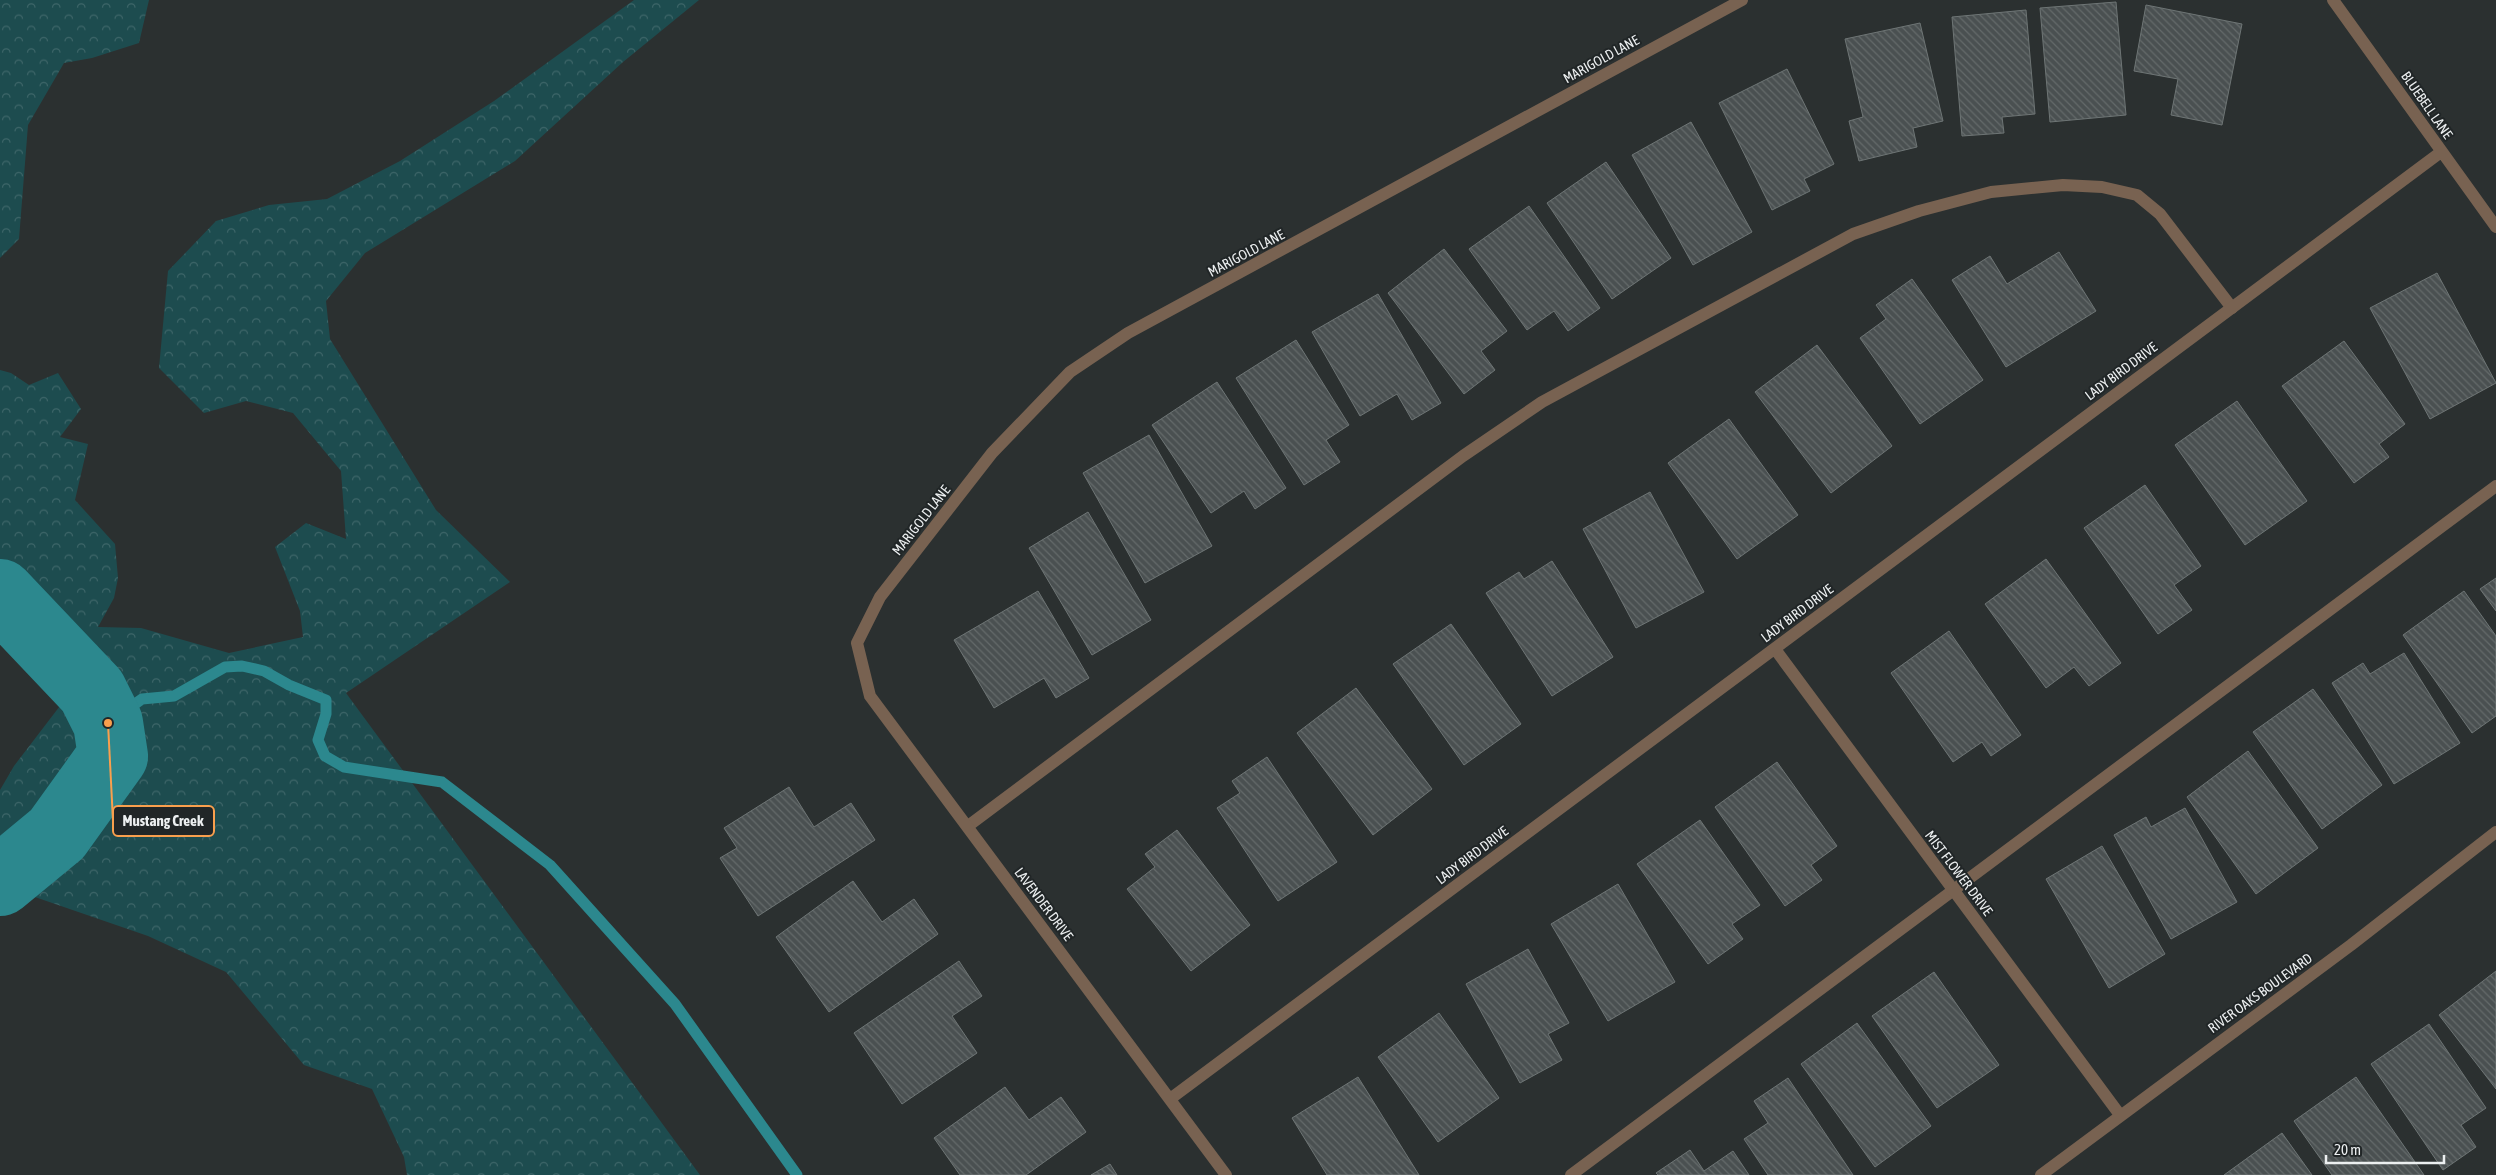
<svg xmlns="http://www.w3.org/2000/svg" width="2496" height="1175" font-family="'Asap Condensed',sans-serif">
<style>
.forest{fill:url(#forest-crowns)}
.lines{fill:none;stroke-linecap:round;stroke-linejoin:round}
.stream{stroke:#2c888e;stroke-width:11}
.river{stroke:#2c888e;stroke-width:70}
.building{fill:url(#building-back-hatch);stroke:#6e7575}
.service{stroke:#786251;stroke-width:12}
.minor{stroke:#786251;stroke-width:12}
.labels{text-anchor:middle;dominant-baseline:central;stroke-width:4;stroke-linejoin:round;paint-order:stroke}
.street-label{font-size:14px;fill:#eceff0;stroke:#212627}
.leader{fill:none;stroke:#f99f4d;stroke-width:2}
.callout-dot{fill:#f99f4d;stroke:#212627;stroke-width:2}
.callout{fill:#212627;stroke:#f99f4d;stroke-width:2}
.callout-label{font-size:15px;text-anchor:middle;font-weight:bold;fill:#eceff0}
</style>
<defs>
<pattern id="forest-crowns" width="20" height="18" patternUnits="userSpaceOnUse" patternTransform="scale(1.25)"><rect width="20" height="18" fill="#1d4c4f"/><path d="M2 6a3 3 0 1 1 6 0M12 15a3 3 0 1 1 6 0" fill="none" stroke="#3e6669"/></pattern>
<pattern id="building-back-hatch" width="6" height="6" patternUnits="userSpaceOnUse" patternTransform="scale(1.25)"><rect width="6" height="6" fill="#4a5051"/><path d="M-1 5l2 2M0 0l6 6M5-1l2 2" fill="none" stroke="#646a6a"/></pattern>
</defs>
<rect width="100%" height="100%" fill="#2b3030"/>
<path class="forest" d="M0,0H149L139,43L92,58L64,63L28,125L19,239L0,258Z
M634,0H699L623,62L515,161L365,253L326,301L330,339L436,510L510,582L346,693L700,1175H407L404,1157L372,1089L304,1065L226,972L148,936L0,885V790L14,766L76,685L67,634L0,564V370L11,373L29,385L58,373L81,409L60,437L88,444L75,500L115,544L118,578L114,598L98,627L141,628L229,653L303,637L300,611L275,547L306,523L346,539L341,471L293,413L246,401L204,413L159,368L168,271L216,221L269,205L327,199L400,161L494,101Z"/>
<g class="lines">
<path class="stream" d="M108,723L142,699L174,696L225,667L242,666L264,671L289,685L326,700V714L318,740L325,756L344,767L442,782L550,865L675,1004L797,1175"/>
<path class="river" d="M0,594L92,691L108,723L113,756L57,834L0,881"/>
</g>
<path class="building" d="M2116,2L2126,115L2050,122L2040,8Z
M2146,5L2242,24L2222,125L2171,115L2178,79L2134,71Z
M2026,10L2035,114L2002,117L2004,133L1962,136L1952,17Z
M1920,23L1943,121L1913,128L1917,147L1859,161L1849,121L1863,117L1845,39Z
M1787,69L1834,164L1804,179L1810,191L1772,210L1719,103Z
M1691,122L1752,232L1693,265L1632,155Z
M1606,162L1671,258L1612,299L1547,203Z
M1529,206L1600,308L1568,331L1554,311L1527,330L1469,249Z
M1444,249L1507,331L1481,351L1495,370L1464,394L1388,293Z
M2059,252L2096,311L2006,367L1952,280L1990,256L2007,284Z
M2437,273L2496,383L2430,419L2370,308Z
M1912,279L1983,380L1920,424L1860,338L1886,319L1876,305Z
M1378,294L1441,403L1412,420L1397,394L1360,416L1312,332Z
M1296,340L1349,425L1326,440L1340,462L1304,485L1236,378Z
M2344,341L2405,424L2379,444L2389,457L2354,483L2282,386Z
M1817,345L1892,446L1831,493L1755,392Z
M1217,382L1286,488L1255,509L1244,491L1211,513L1152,425Z
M2237,401L2307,501L2245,545L2175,445Z
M1729,419L1798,515L1737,559L1668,463Z
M1149,435L1212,546L1145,583L1083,473Z
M2145,485L2201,566L2174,585L2192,610L2158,634L2084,528Z
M1650,492L1704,592L1636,628L1583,529Z
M1088,512L1151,620L1092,655L1029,548Z
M2046,559L2121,663L2089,686L2074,667L2046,688L1985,604Z
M1552,561L1613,657L1552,696L1486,593L1519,572L1524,579Z
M2496,578V611L2480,589Z
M1038,591L1089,678L1056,698L1044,678L994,708L954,640Z
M2464,591L2496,636V716L2472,733L2403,635Z
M1451,624L1521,724L1464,765L1393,664Z
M1949,631L2021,735L1991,756L1982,742L1953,762L1891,673Z
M2404,653L2460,743L2394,784L2332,683L2363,663L2370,674Z
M1356,688L1432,789L1373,835L1297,733Z
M2313,689L2382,785L2322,829L2253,732Z
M2248,751L2318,848L2256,894L2187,797Z
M1267,757L1337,862L1278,901L1217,808L1240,793L1232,781Z
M1777,762L1837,846L1811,865L1822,880L1785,906L1715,807Z
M789,787L814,827L851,803L875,840L758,916L720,858L737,848L724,828Z
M2185,808L2237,902L2171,939L2114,835L2146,817L2151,827Z
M1700,820L1760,905L1732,924L1743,939L1708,964L1637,864Z
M1177,830L1250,925L1191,971L1127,889L1155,867L1145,854Z
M2102,846L2165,954L2109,988L2046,879Z
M853,881L882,922L914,899L938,934L829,1012L776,937Z
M1618,884L1675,982L1608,1021L1551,924Z
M1528,949L1569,1023L1548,1034L1562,1060L1520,1083L1466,984Z
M959,961L982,996L952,1016L977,1053L902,1104L854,1033Z
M2496,971V1089L2439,1015Z
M1934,972L1999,1065L1937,1108L1872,1016Z
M1439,1013L1499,1098L1438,1142L1378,1057Z
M1857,1023L1931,1126L1875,1167L1801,1064Z
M2429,1024L2486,1108L2461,1125L2476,1147L2443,1170L2371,1064Z
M1358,1077L1419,1175H1327L1292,1118Z
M2356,1077L2424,1175H2332L2294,1121Z
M1788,1078L1853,1175H1768L1744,1139L1768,1123L1754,1101Z
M1005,1087L1029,1120L1061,1097L1086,1132L1026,1175H960L934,1138Z
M2282,1133L2312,1175H2224Z
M1690,1150L1704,1171L1733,1151L1749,1175H1658L1656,1173Z
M1110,1164L1117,1175H1091Z"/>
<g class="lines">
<path class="service" d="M968,826L1463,456L1542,402L1853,234L1919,211L1991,192L2063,185L2102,187L2137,195L2160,214L2232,308
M1571,1175L2496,486"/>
<path class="minor" d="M2333,0L2496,227
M1775,649L2120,1115
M1170,1099L2441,152
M1226,1175L870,696L857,643L880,597L992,453L1070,372L1128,333L1742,0
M2041,1175L2351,945L2496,832"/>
</g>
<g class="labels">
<g class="street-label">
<text transform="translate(1601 59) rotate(-29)">MARIGOLD LANE</text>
<text transform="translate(2427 105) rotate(55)">BLUEBELL LANE</text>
<text transform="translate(1246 253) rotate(-28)">MARIGOLD LANE</text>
<text transform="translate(2121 371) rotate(-37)">LADY BIRD DRIVE</text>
<text transform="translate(921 520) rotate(-52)">MARIGOLD LANE</text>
<text transform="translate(1797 613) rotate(-37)">LADY BIRD DRIVE</text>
<text transform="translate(1472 855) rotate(-37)">LADY BIRD DRIVE</text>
<text transform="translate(1959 873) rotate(53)">MIST FLOWER DRIVE</text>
<text transform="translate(1044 904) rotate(53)">LAVENDER DRIVE</text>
<text transform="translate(2260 993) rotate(-36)">RIVER OAKS BOULEVARD</text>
</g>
</g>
<path class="leader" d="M108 723L113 821"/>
<circle class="callout-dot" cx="108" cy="723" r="5"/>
<rect class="callout" x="113" y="806" width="101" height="30" rx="5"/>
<g class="callout-label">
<text x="163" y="826">Mustang Creek</text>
</g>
<path d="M2326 1155v8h118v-8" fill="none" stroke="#eceff0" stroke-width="2.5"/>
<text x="2334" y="1155" font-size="15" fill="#eceff0" stroke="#212627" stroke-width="4" paint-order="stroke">20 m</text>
</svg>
